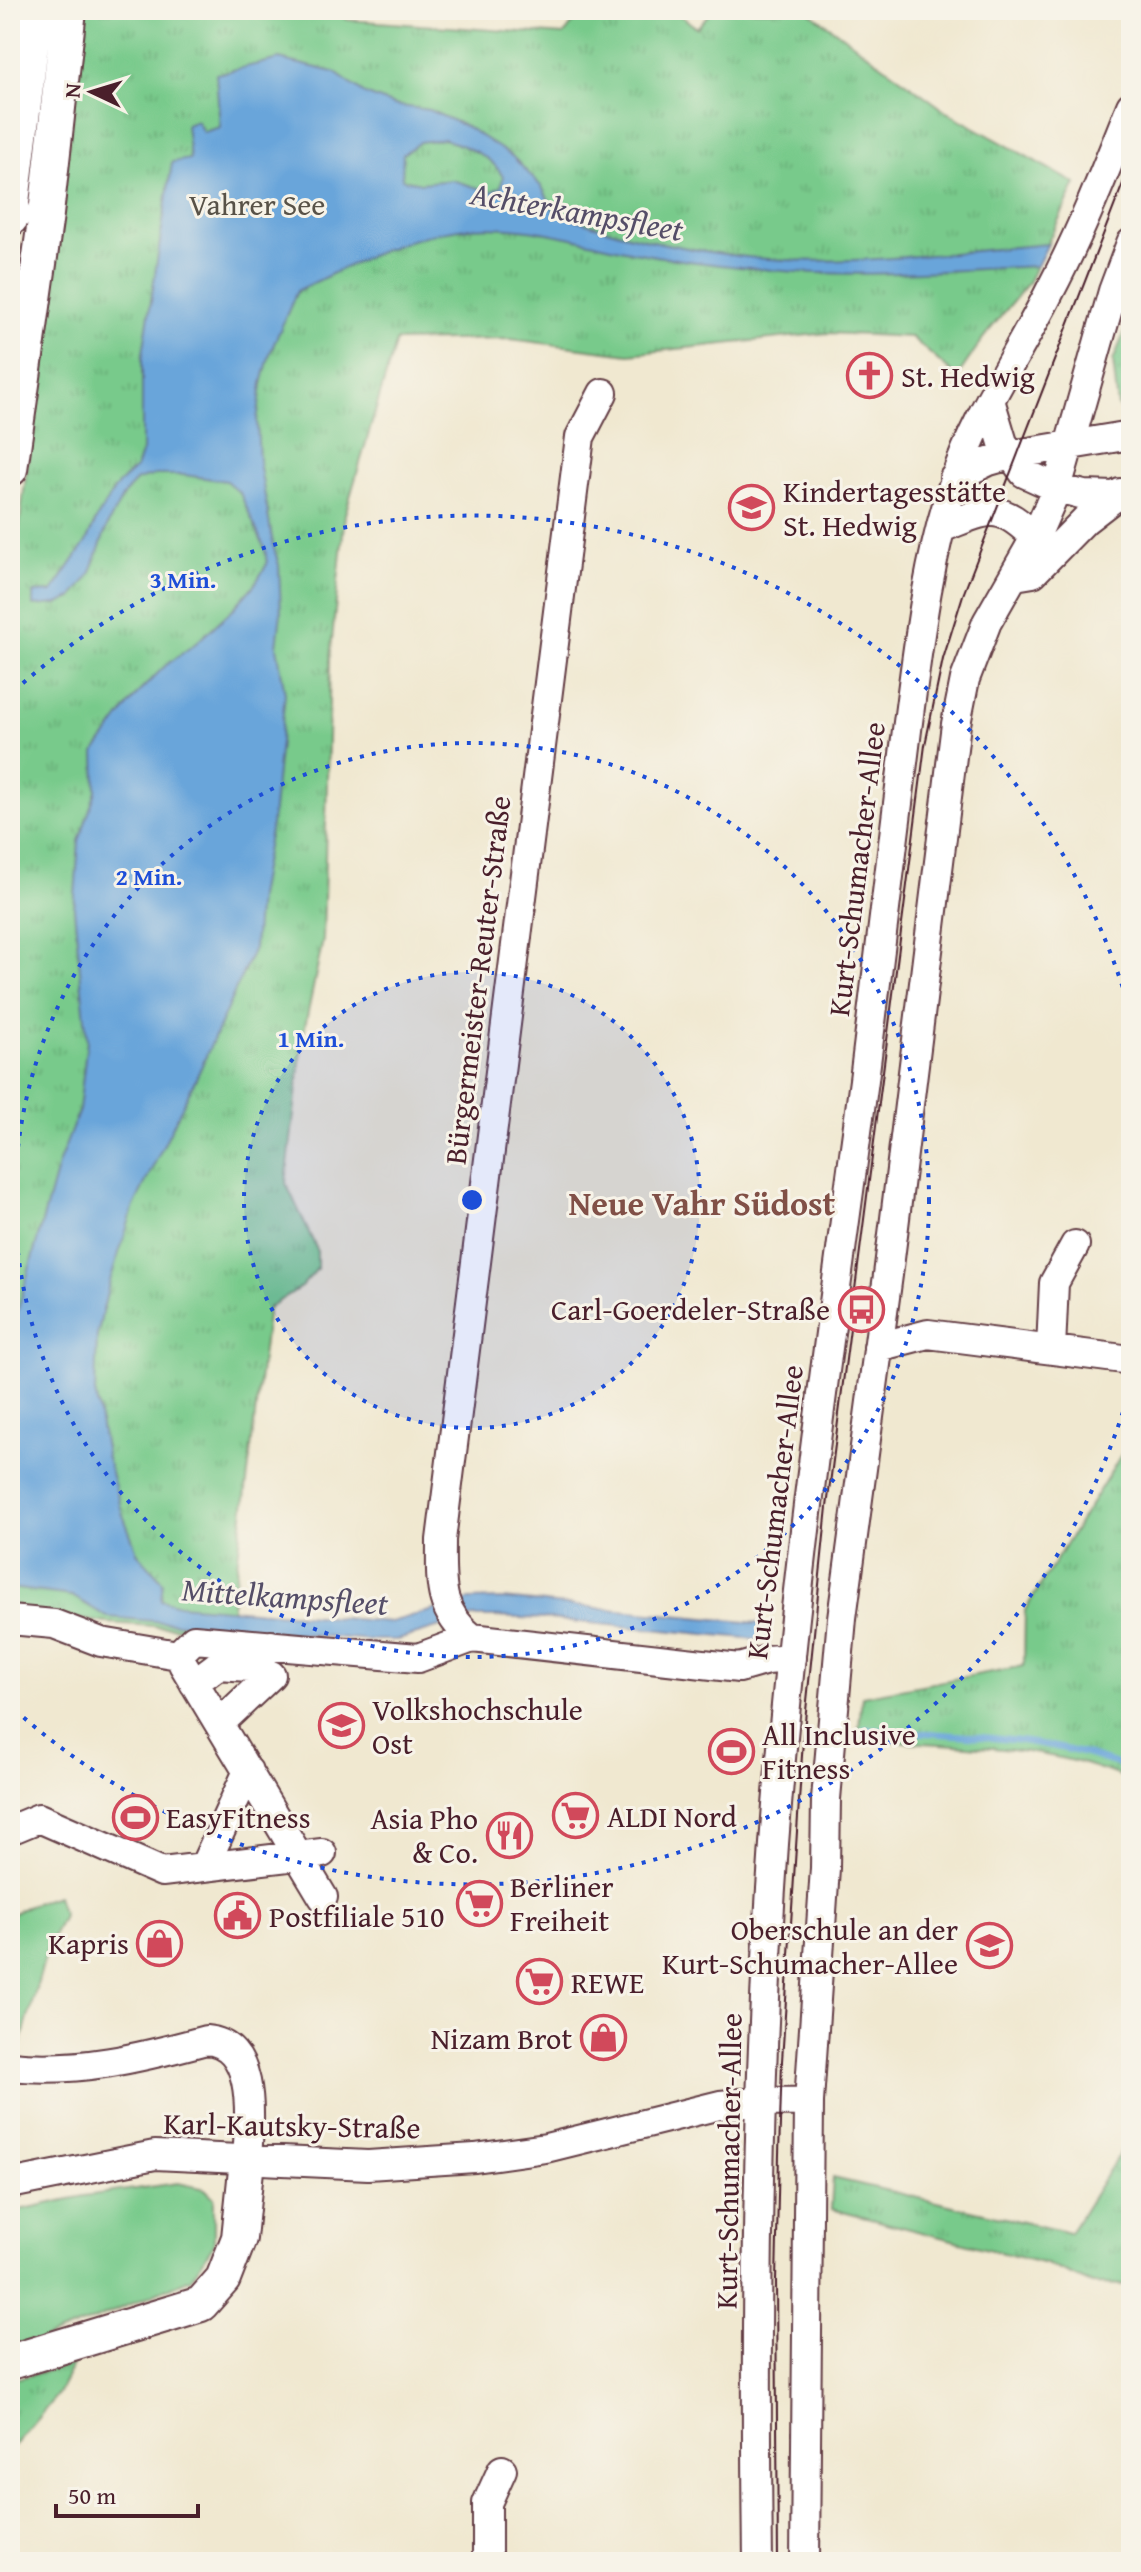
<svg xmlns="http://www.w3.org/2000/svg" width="1141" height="2572" font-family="'Gentium Book Plus',serif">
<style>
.grass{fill:#78ca8b;stroke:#61745b;stroke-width:2}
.park{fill:url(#park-tufts);stroke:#61745b;stroke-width:2}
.water{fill:#69a5da;stroke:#5a6282;stroke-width:2;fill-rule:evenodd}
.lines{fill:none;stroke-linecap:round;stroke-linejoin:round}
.stream{stroke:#69a5da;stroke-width:6}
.minor-casing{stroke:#633d44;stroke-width:32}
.major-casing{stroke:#633d44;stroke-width:38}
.highway-casing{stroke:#633d44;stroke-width:44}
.minor{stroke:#fff;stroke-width:28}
.major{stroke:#fff;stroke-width:34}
.highway{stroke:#fff;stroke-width:40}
.tram{stroke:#4a1f2b;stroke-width:2}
.ring{fill:none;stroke:#1d4ed8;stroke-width:4;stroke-dasharray:4 8}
.labels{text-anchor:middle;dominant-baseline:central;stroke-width:6;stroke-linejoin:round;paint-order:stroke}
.park-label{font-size:30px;fill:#585248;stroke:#f7f3e8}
.poi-label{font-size:30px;fill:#4a1f2b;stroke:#f7f3e8;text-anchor:start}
.street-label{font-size:30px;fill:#4a1f2b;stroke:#f7f3e8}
.water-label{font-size:32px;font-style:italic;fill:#554e68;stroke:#f7f3e8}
.quarter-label{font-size:34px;font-weight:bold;fill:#815047;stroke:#f7f3e8}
.centre{fill:#1d4ed8;stroke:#f7f3e8;stroke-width:4}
.ring-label{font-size:24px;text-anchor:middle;font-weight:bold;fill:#1d4ed8;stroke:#f7f3e8;stroke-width:6;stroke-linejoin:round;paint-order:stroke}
</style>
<defs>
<pattern id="park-tufts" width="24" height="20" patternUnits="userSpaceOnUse" patternTransform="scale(2)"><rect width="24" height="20" fill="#78ca8b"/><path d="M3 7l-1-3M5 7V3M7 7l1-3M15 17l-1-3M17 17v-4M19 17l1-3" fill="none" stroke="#69ad78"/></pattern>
</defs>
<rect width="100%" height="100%" fill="#f7f3e8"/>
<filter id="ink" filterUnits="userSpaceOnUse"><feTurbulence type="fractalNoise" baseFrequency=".0125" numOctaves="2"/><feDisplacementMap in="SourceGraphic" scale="16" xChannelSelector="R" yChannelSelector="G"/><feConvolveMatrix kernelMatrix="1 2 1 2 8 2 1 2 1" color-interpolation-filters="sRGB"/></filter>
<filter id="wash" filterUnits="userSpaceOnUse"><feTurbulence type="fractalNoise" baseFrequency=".006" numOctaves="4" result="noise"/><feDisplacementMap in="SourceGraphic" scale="32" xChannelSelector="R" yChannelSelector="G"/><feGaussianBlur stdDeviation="1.8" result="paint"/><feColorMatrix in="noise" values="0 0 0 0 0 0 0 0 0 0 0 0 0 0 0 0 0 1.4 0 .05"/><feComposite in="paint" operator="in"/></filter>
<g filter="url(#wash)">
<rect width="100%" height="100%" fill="#f0e8d0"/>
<path class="grass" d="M57,1896L63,1916L48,1946L20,2047L10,2046V1915L29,1905Z
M178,2183L205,2189L214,2198V2244L191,2278L89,2322L10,2352V2212L84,2196Z"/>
<path class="park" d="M86,10H333L348,20L564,35L583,10H673L697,28L712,10H807L947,112L1076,184L1028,283L984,337L957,377L911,337L828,333L629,354L510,339L396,341L345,514L330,659L323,940L303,1036L286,1183L317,1250V1269L301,1287L268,1308L229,1631L107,1623L10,1610V599Z
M1131,316V416L1118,407L1113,361Z
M1131,1439V1781C1048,1743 948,1746 858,1739L862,1696L1024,1666L1025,1610Z
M1131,2135V2285L1092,2284L1046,2264L831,2209L833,2178L1070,2233Z
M73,2365L58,2394L10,2451V2380Z"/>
<path class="water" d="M279,59L334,72L365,94L394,105L429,110L467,127L513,157L542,187L555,212C613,234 677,248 738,256C835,269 951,252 1048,244L1037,266C953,270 866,278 783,271C734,267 686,262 639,253C580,241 520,221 460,229C402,236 349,266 297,291L270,353L262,384L257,421L259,461L273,544L279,565L281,613L277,646L285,694L272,819L258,897L254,948L199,1072L134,1206L109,1284L97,1336L95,1392L106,1455L123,1515L138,1554L163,1582L161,1600L179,1605L391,1622L469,1600L502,1599L767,1624L766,1640L547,1619L494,1617H473L398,1640H369L107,1617L72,1596L10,1588V1338L58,1165L79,1110L87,1040L74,909L79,841L96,791L95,752L138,693L165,666L196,643L234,608L255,584L267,564L265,549L240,493L226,481L184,475H155L137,480L124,494L108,524L90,575L72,598L58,604L33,606V593L52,592L86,542L97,518L118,484L136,468L142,451V360L172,162L190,159L186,125L197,121L203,132L220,127L216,74ZM444,139C467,148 491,154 503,177L501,187L491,192L452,180L421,183L402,179L403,154L420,142Z"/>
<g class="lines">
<path class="stream" d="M865,1729C953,1736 1049,1734 1131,1770"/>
</g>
</g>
<g filter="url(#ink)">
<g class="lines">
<defs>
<path id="minor" d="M603,393L580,437L441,1540C441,1581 437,1610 472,1638L739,1668L767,1660L791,1658
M990,400L1003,443L1024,473L1057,488L1084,495L1115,496
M954,478L989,461L1010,455L1131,435
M941,528C987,511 997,499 1035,538
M1021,575L1033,573L1085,520L1120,493
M878,1347L928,1334L1131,1360
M1051,1349L1054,1283L1075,1245
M10,1620L54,1624L101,1642L178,1655L194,1639L418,1658L472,1638
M183,1664L323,1897
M194,1683L218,1665L249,1667L271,1645
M219,1724L271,1675
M10,1830L39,1818L162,1872L322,1853
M204,1867L248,1771
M10,2066C78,2073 140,2058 206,2040C259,2044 249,2122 247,2160
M10,2184L155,2155L368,2165L475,2158L546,2148L720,2105L762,2101L809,2102
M487,2562V2503L502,2470
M758,2562C755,2323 757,2082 774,1844C793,1588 830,1334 864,1080C879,963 892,846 907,730C918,647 927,562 954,482C976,414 1018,355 1050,291C1081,232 1106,169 1131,106
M805,2562L809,2102L825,1868L826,1799L842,1618L888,1275L956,724L965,679L987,622L1035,538L1057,488L1113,291L1131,243"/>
<path id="major" d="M10,219L35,10
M10,469L46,214L69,10
M10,2362L201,2304L223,2279L239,2238L247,2160"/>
<path id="highway" d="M10,209L11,213"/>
</defs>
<use href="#minor" class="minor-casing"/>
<use href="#major" class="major-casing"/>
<use href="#highway" class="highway-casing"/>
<use href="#minor" class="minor"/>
<use href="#major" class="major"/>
<use href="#highway" class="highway"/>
<path class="tram" d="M778,2562L776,2280L779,2154L782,2061L803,1740L827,1507L925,745L943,659L963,595L1131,163"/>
</g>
</g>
<circle cx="472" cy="1200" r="228" fill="#1d4ed8" fill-opacity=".12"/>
<g class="ring">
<circle cx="472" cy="1200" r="228"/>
<circle cx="472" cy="1200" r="457"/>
<path d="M1130 1389A685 685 0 0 1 14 1709M14 691A685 685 0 0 1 1130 1011"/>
</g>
<defs>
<symbol id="church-ring" viewBox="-11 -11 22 22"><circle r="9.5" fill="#f7f3e8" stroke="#d1495b" stroke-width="1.5"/><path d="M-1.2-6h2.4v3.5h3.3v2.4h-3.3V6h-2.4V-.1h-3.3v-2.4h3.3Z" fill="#d1495b"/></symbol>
<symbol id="school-ring" viewBox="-11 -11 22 22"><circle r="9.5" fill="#f7f3e8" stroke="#d1495b" stroke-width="1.5"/><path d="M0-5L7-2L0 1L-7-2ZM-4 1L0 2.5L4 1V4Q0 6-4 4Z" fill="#d1495b"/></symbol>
<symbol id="bus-ring" viewBox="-11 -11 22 22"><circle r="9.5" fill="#f7f3e8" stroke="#d1495b" stroke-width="1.5"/><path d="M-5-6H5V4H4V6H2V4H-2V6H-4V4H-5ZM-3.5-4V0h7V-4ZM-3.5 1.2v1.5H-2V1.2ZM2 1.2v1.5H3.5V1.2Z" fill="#d1495b"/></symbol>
<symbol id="university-ring" viewBox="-11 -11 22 22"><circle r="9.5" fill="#f7f3e8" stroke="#d1495b" stroke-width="1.5"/><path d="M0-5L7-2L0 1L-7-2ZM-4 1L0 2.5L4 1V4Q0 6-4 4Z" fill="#d1495b"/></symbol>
<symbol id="stadium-ring" viewBox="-11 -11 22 22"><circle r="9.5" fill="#f7f3e8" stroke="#d1495b" stroke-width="1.5"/><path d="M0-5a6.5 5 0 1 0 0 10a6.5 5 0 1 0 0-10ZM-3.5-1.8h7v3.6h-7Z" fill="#d1495b"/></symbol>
<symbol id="supermarket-ring" viewBox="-11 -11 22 22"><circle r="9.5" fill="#f7f3e8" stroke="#d1495b" stroke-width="1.5"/><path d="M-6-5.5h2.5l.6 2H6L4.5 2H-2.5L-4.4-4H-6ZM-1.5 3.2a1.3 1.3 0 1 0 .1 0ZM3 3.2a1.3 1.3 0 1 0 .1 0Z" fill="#d1495b"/></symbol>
<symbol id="restaurant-ring" viewBox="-11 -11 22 22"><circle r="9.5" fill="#f7f3e8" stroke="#d1495b" stroke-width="1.5"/><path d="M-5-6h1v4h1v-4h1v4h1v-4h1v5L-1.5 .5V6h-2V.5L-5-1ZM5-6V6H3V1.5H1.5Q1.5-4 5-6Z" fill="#d1495b"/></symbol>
<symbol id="civic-ring" viewBox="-11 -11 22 22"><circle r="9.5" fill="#f7f3e8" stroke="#d1495b" stroke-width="1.5"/><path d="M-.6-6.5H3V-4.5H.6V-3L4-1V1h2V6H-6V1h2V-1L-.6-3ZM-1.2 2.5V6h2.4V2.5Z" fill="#d1495b"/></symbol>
<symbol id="shop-ring" viewBox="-11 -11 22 22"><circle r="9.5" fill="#f7f3e8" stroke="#d1495b" stroke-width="1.5"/><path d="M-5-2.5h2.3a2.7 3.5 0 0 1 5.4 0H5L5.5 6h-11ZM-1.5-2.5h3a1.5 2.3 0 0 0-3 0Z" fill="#d1495b"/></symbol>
</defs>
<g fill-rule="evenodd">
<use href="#church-ring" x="844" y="350" width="51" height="51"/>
<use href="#school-ring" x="726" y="482" width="51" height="51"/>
<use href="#bus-ring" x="836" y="1284" width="51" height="51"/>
<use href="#university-ring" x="316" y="1700" width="51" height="51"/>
<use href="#stadium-ring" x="706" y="1726" width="51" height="51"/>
<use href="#supermarket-ring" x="550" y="1790" width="51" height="51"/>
<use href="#stadium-ring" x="110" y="1792" width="51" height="51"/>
<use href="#restaurant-ring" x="484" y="1810" width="51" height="51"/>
<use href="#supermarket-ring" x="454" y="1878" width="51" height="51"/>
<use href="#civic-ring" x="212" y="1890" width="51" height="51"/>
<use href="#shop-ring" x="134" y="1918" width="51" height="51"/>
<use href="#school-ring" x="964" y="1920" width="51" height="51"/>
<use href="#supermarket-ring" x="514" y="1956" width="51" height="51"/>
<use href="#shop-ring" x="578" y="2012" width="51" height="51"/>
</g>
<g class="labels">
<g class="park-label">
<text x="257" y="204">Vahrer See</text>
</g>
<g class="poi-label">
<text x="901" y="376">St. Hedwig</text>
<text x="783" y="491">Kindertagesstätte<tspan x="783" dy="34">St. Hedwig</tspan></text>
<text x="830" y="1309" text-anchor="end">Carl-Goerdeler-Straße</text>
<text x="372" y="1709">Volkshochschule<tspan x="372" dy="34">Ost</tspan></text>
<text x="762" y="1734">All Inclusive<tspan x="762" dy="34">Fitness</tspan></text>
<text x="607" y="1816">ALDI Nord</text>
<text x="166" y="1817">EasyFitness</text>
<text x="478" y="1818" text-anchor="end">Asia Pho<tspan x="478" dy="34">&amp; Co.</tspan></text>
<text x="510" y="1886">Berliner<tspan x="510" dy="34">Freiheit</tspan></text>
<text x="269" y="1916">Postfiliale 510</text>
<text x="958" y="1929" text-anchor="end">Oberschule an der<tspan x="958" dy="34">Kurt-Schumacher-Allee</tspan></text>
<text x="129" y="1943" text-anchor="end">Kapris</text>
<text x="571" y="1982">REWE</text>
<text x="572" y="2038" text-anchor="end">Nizam Brot</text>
</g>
<g class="street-label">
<text transform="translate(856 869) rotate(-83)">Kurt-Schumacher-Allee</text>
<text transform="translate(477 980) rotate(-83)">Bürgermeister-Reuter-Straße</text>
<text transform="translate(774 1512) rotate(-83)">Kurt-Schumacher-Allee</text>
<text transform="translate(292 2125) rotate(1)">Karl-Kautsky-Straße</text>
<text transform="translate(728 2161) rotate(-89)">Kurt-Schumacher-Allee</text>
</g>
<g class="water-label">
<text transform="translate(577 211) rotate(10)">Achterkampsfleet</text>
<text transform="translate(285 1596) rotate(4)">Mittelkampsfleet</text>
</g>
<g class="quarter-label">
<text x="702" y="1202">Neue Vahr Südost</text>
</g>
</g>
<circle cx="472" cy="1200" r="12" class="centre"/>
<g class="ring-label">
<text x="183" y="588">3 Min.</text>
<text x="149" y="885">2 Min.</text>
<text x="311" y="1047">1 Min.</text>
</g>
<rect width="1141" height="2572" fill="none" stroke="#f7f3e8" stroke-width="40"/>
<g transform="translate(92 92) rotate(274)" stroke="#f7f3e8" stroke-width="6" paint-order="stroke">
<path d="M0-6L14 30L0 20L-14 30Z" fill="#4a1f2b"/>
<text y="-12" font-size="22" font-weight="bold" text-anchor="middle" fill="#4a1f2b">N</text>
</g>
<path d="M56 2504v12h142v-12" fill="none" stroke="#4a1f2b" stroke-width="4"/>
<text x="68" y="2504" font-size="24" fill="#4a1f2b" stroke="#f7f3e8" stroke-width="6" paint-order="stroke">50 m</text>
</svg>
